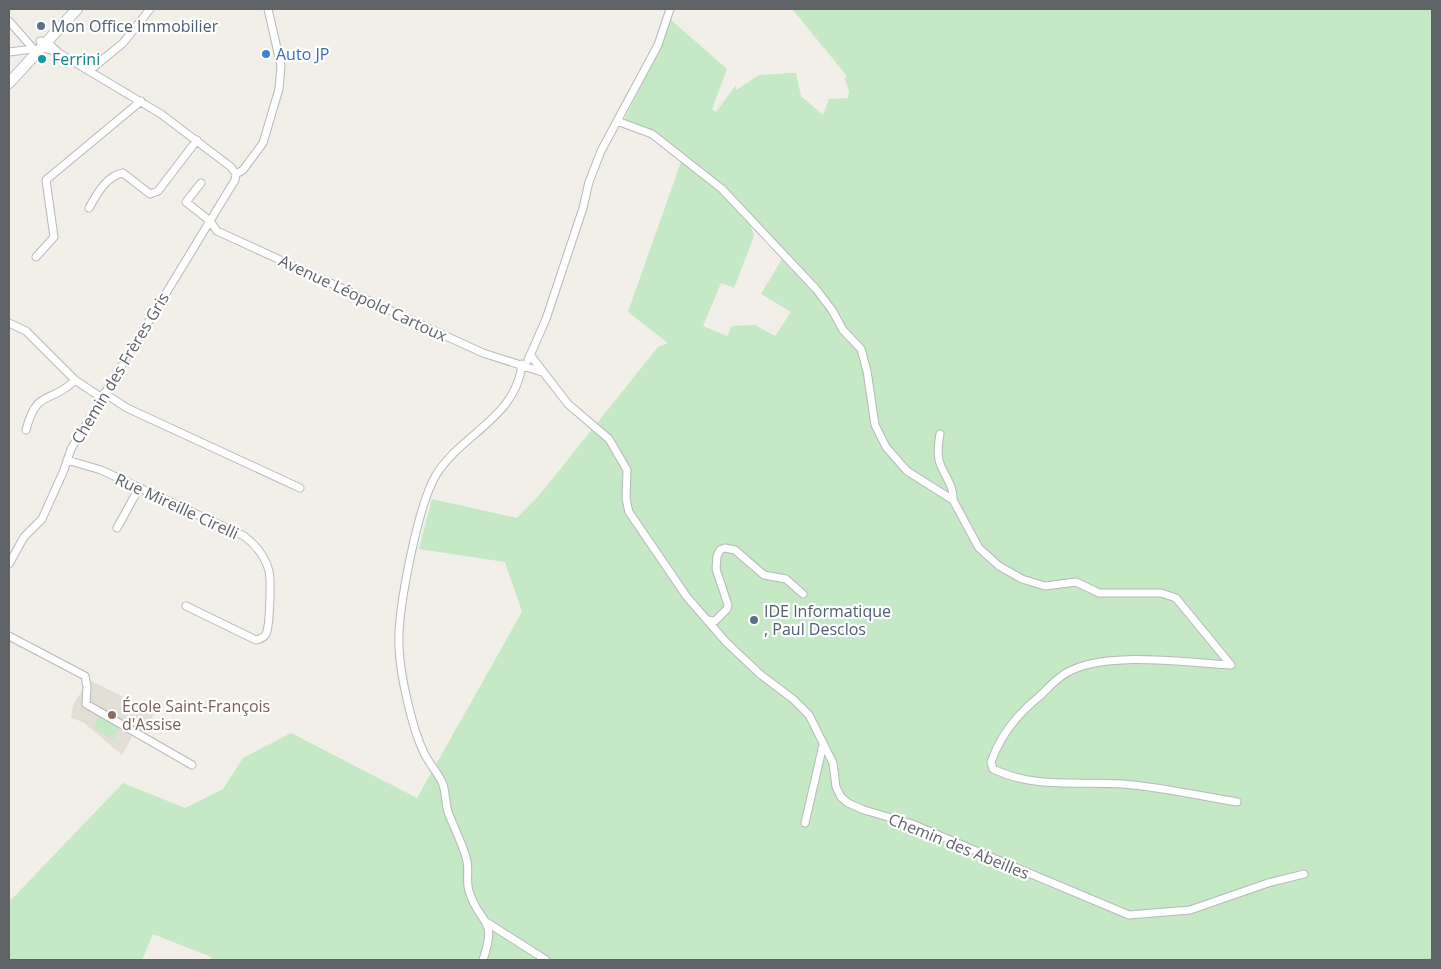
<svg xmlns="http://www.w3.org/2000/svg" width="1441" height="969" font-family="'Open Sans',sans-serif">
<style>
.education{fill:#e1ded6}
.green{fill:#c5e8c5}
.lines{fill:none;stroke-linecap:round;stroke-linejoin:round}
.minor-casing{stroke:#b5b8bc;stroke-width:9}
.secondary-casing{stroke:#b6babf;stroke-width:12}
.minor{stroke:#fff;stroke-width:7}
.secondary{stroke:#fff;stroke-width:10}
.service-dot{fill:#5c6f8a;stroke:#fff;stroke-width:2}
.shop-dot{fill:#3f7fe0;stroke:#fff;stroke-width:2}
.culture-dot{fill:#0f9aa8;stroke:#fff;stroke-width:2}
.education-dot{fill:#8d6e63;stroke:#fff;stroke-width:2}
.labels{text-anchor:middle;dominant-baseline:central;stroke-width:4.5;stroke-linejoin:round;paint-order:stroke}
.service-label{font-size:16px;fill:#4e5e75;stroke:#fff;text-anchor:start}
.shop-label{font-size:16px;fill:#366cbe;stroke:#fff;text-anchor:start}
.culture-label{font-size:16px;fill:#0d838f;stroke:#fff;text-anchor:start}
.street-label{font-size:16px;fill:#5f6368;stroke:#fff}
.education-label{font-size:16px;fill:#785e54;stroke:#fff;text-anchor:start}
</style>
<rect width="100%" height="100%" fill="#f1efe8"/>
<path class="education" d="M89,680L155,713L140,736L134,733L122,755L83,722L71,718L73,705Z"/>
<path class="green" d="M792,9H1432V960H211V957L153,934L142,960H9V902L123,783L185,808L223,789L243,758L291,733L417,798L522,612L505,562L419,549L432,499L517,518L541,493L658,347L668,343L628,312L682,159C702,175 750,211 754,236L734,288L721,283L703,326L727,336L732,326L755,325L775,336L791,312L761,294L782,259L824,304L831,303L710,177L686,156L655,134L626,121L625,118L657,54L670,19L727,69L712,109L716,112L736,85V90L759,75L791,73H796L801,96L823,115L829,99L848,98L849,91L845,79L847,76Z
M100,715L120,727L113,740L93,727Z"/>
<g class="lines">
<defs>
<path id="minor" d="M9,21L37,53
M9,52L33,49
M59,53L47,42L40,41L42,47L59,53L161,114L231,167L236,174
M89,71L123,43L150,9
M617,121L652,134L722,189L816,289L832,310L843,330L861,349L867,371L875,425L886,447L907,471L953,500L979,548L999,566L1022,579L1045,586L1076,582L1099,593H1161L1176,598L1231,665C1185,663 1105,650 1066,673C1056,679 1048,688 1040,696C1017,714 1001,734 991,762L993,769C1034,789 1079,781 1123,784C1161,787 1200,796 1237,802
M236,174L243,170L263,143L279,89L281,66L268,9
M201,183L186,202L210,221L217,231L483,353L542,372
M89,208C97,194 106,176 123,173L150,194L158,191L197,140
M36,257L54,237L46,180L141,101
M9,323L26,331L75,380L102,398
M531,356L568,404L609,439L627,470L626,499L629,512L687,597L726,642L761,675L793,699L809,715L833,763L836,787L841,797L848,803L864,810L912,824L1129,915L1190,910L1268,883L1304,874
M528,360L546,319L583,208L589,182L601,151L658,45L670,9
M104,393L127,408L300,488
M26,430C37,387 51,405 75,380
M940,434C938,444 937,457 941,466C946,478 954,487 953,500
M67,460L101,470L244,536C256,545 265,556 269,571C271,580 270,626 266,634C264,638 260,639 256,640L186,606
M117,528L139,488
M9,564L24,537L42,519L64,470L71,449L235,180L236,174
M707,620L715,621L727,609L728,605L716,569L717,556L720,550L725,548L735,550L764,575L786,579L803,594
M9,636L85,676L87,687L86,704L192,765
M805,823L823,745
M488,923L546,960
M483,960C498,915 480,927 469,891C466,882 469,871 467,861C463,844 454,828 448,812C445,802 446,791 442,782C437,772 429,763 424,753C412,728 400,675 399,647C397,611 418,505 436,475C462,433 516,418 522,364"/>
<path id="secondary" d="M9,83L77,9"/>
</defs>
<use href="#minor" class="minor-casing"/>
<use href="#secondary" class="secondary-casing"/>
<use href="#minor" class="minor"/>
<use href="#secondary" class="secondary"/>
</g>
<g class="service-dot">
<circle cx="41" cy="26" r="5"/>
<circle cx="754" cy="620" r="5"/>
</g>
<circle class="shop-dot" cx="266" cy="54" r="5"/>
<circle class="culture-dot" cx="42" cy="59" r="5"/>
<circle class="education-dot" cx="112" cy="715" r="5"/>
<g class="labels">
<g class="service-label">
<text x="51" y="26">Mon Office Immobilier</text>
<text x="764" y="611">IDE Informatique<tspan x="764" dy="18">, Paul Desclos</tspan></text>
</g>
<g class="shop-label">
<text x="276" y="54">Auto JP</text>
</g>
<g class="culture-label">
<text x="52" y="59">Ferrini</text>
</g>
<g class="street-label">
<text transform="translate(363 298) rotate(25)">Avenue Léopold Cartoux</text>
<text transform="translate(120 368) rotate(-59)">Chemin des Frères Gris</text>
<text transform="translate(177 506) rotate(25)">Rue Mireille Cirelli</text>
<text transform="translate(959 846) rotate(22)">Chemin des Abeilles</text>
</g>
<g class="education-label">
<text x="122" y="706">École Saint-François<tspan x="122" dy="18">d'Assise</tspan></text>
</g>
</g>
<rect width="1441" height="969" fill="none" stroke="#5f6368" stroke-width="20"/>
</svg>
